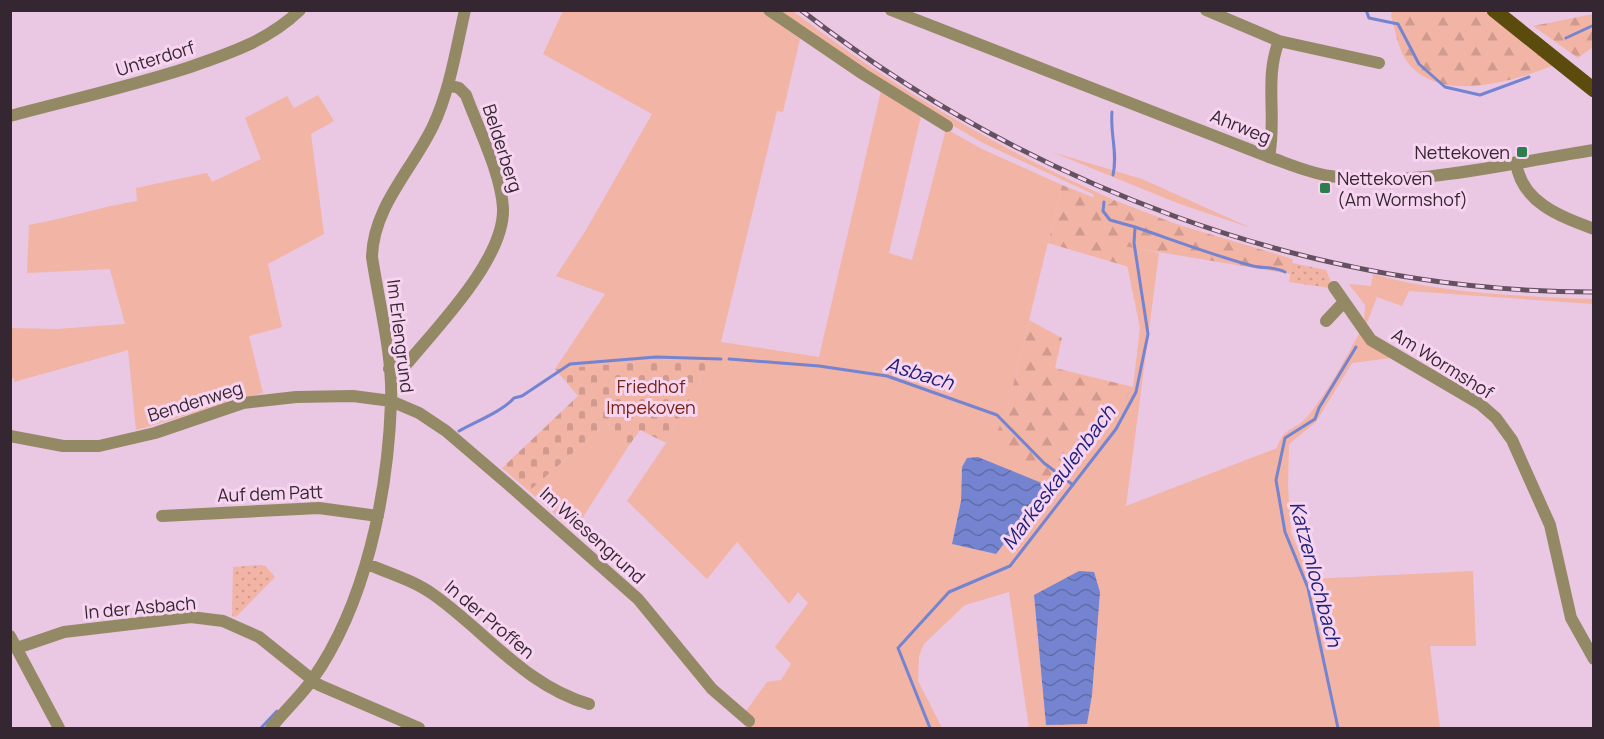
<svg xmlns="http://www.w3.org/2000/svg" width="1604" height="739" font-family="Manrope,sans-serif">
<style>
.grass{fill:#f2b4a5;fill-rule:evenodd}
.forest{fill:url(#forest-firs)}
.cemetery{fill:url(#cemetery-stones)}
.park{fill:url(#park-dots)}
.water{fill:url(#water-waves)}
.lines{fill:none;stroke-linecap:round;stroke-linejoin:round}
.stream{stroke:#7484d1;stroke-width:3}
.minor{stroke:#948965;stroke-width:12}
.tertiary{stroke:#948965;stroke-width:12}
.primary{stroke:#5b4b0d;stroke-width:15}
.rail-casing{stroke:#645160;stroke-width:5}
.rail{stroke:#f7d4f0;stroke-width:3;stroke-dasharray:9;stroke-linecap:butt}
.poi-dot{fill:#2e7d4d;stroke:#f7d4f0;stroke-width:2}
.labels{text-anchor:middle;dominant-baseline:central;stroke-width:6;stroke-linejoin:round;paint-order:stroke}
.street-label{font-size:18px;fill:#352732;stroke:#f7d4f0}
.poi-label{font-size:18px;fill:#352732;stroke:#f7d4f0;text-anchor:end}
.park-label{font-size:18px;fill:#762413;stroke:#f7d4f0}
.water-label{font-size:20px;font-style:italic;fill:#20217a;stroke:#f7d4f0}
</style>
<defs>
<pattern id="forest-firs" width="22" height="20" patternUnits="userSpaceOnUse" patternTransform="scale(1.5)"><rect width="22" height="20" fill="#f2b4a5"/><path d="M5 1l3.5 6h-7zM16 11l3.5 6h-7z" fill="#d09b8e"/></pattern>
<pattern id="cemetery-stones" width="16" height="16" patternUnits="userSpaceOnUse" patternTransform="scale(1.5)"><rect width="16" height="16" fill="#f2b4a5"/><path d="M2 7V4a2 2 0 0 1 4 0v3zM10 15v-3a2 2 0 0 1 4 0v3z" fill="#d09b8e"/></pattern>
<pattern id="park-dots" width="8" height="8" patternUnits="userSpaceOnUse" patternTransform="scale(1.5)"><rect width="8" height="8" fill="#f2b4a5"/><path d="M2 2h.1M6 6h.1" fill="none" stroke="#d09b8e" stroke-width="1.8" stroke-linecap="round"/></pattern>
<pattern id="water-waves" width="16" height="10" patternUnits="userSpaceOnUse" patternTransform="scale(1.5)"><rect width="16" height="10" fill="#7484d1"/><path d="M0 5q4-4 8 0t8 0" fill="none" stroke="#606caa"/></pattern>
</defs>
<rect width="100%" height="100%" fill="#eac7e2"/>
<path class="grass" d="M563,11H761L800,39L783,112L777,111L721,342L819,357L881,91L921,116L889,253L912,260L946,129L982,149L1062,185L1006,414L991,443L1095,445L1133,387L1140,328L1123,245L1159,253L1126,506L1277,448C1284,426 1295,431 1308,416C1329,390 1344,361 1360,332L1391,358L1352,363L1316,422L1289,444L1288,486L1291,533L1312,579L1473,571L1476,646H1430L1440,728H1029L1009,592L965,605L924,644L919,656L918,681L942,728H744L752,716L746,711L767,682L781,680L791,664L775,647L808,603L798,592L789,604L737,542L707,579L627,501L666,443L710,361L674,359L555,369L605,294L556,276L586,230L652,114L543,54ZM962,467L996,554L952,544L961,501ZM1034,595L1087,723L1086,724H1046Z
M780,11H793C893,88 999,149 1114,200L1110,204L1094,198L1093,194L983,143L926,110Z
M318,95L334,121L311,134L324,234L268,264L282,327L249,336L263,393L136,430L128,350L14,382V378H11V328L56,329L125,324L110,269L27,273L29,225C67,218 100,207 137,201L136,188L207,173L212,182L261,159L245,118L287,96L294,108Z
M1052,152L1142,179L1251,228L1177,203Z
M1373,274C1442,294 1522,296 1593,299V304L1409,291L1402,306L1377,297L1366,325L1364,324L1365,305L1349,284L1371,286Z
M607,423L628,447L574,531L529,491Z"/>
<path class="forest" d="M1392,11H1494L1559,63C1517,81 1437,106 1406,60C1398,48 1395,29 1391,16Z
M1593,14V47L1578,58L1533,26Z
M1062,185L1110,204L1114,200L1176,224L1293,259L1290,274L1123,246L1129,267L1048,243Z
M1029,320L1062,338L1055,368L1133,387L1095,445L1059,489L991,443L1006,414Z"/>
<path class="cemetery" d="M674,359L710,361L666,443L640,430L628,447L607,423L529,491L502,468L578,396L555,369Z"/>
<path class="park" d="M1292,263L1326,270L1333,286L1329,288L1289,282Z
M260,565L265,566L275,577L236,617L232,616L233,567Z"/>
<path class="water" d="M978,457L1049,486L996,554L952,544L961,501L962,467L967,458Z
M1079,571L1094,572L1100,592L1092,695L1087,724L1046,725L1034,595Z"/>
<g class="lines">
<path class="stream" d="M1366,10L1369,18L1398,24L1419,64L1445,87L1480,95L1529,77
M1566,38L1594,25
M1112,112C1110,134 1118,153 1113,175
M1135,227C1173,240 1210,254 1249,265C1261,269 1273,266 1285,272
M729,359L819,366L887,376L997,415L1044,463L1073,485
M459,431C475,422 503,411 514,398L522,396L570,364L656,357L721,359
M261,728L277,711
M930,728L898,648L949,592L1010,566L1116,429L1136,392L1148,334L1134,243L1135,227L1110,220L1103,211L1104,202
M1338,728L1308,588L1285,532L1276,480L1285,438L1315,419L1319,408L1356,347"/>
<path class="minor" d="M769,10L863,74L947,126
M1206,10L1279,41L1379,63
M10,116C70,100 128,87 187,68C228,54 268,41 300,10
M1269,157C1277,118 1264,78 1279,41
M1516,162C1521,202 1559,216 1594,229
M1334,287L1371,340L1480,404L1496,418L1512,440L1550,525L1571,618L1594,659
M1326,321L1344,302
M389,369L405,366C436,328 505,259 503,208C501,173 478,128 466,95L459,88L448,85
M10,436L63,446H99L155,433L243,403L296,397L353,396L391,401L419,413L446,431L509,485L638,599L712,689L749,721
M162,516L319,508L378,516
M367,564C389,573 415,581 434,595C486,632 526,686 589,704
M10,636L59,728
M17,648L64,632L191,617L223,621L259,637L319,685L419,728
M271,728C283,712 300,697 312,680C366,604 388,493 391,402C393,355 379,304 372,257C373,207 412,170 433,126C450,90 456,49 465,10"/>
<path class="tertiary" d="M891,10L1269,157C1289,164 1309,173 1330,176C1409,189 1514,162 1594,150"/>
<path class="primary" d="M1494,10L1594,90"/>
<defs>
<path id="rail" d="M801,10C1026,184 1308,292 1594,292"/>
</defs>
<use href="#rail" class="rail-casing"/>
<use href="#rail" class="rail"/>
</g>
<g class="poi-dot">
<rect x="1516" y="146" width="12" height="12" rx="3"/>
<rect x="1319" y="182" width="12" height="12" rx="3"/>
</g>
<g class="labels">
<g class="street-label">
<text transform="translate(155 58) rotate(-17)">Unterdorf</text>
<text transform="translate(1241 126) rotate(22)">Ahrweg</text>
<text transform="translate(503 148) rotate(72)">Belderberg</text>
<text transform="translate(401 336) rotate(83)">Im Erlengrund</text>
<text transform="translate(1443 363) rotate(32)">Am Wormshof</text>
<text transform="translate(195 401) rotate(-17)">Bendenweg</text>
<text transform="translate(270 493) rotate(-2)">Auf dem Patt</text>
<text transform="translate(593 535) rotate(42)">Im Wiesengrund</text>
<text transform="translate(140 607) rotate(-5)">In der Asbach</text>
<text transform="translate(490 619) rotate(40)">In der Proffen</text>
</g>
<g class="poi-label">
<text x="1510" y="152">Nettekoven</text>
<text x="1337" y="178" text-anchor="start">Nettekoven<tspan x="1337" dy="21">(Am Wormshof)</tspan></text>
</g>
<g class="park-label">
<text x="651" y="386">Friedhof<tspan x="651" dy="21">Impekoven</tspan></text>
</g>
<g class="water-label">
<text transform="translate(920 373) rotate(17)">Asbach</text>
<text transform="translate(1058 477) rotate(-53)">Markeskaulenbach</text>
<text transform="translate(1316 574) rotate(75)">Katzenlochbach</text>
</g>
</g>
<rect width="1604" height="739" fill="none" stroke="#352732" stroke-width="24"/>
</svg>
